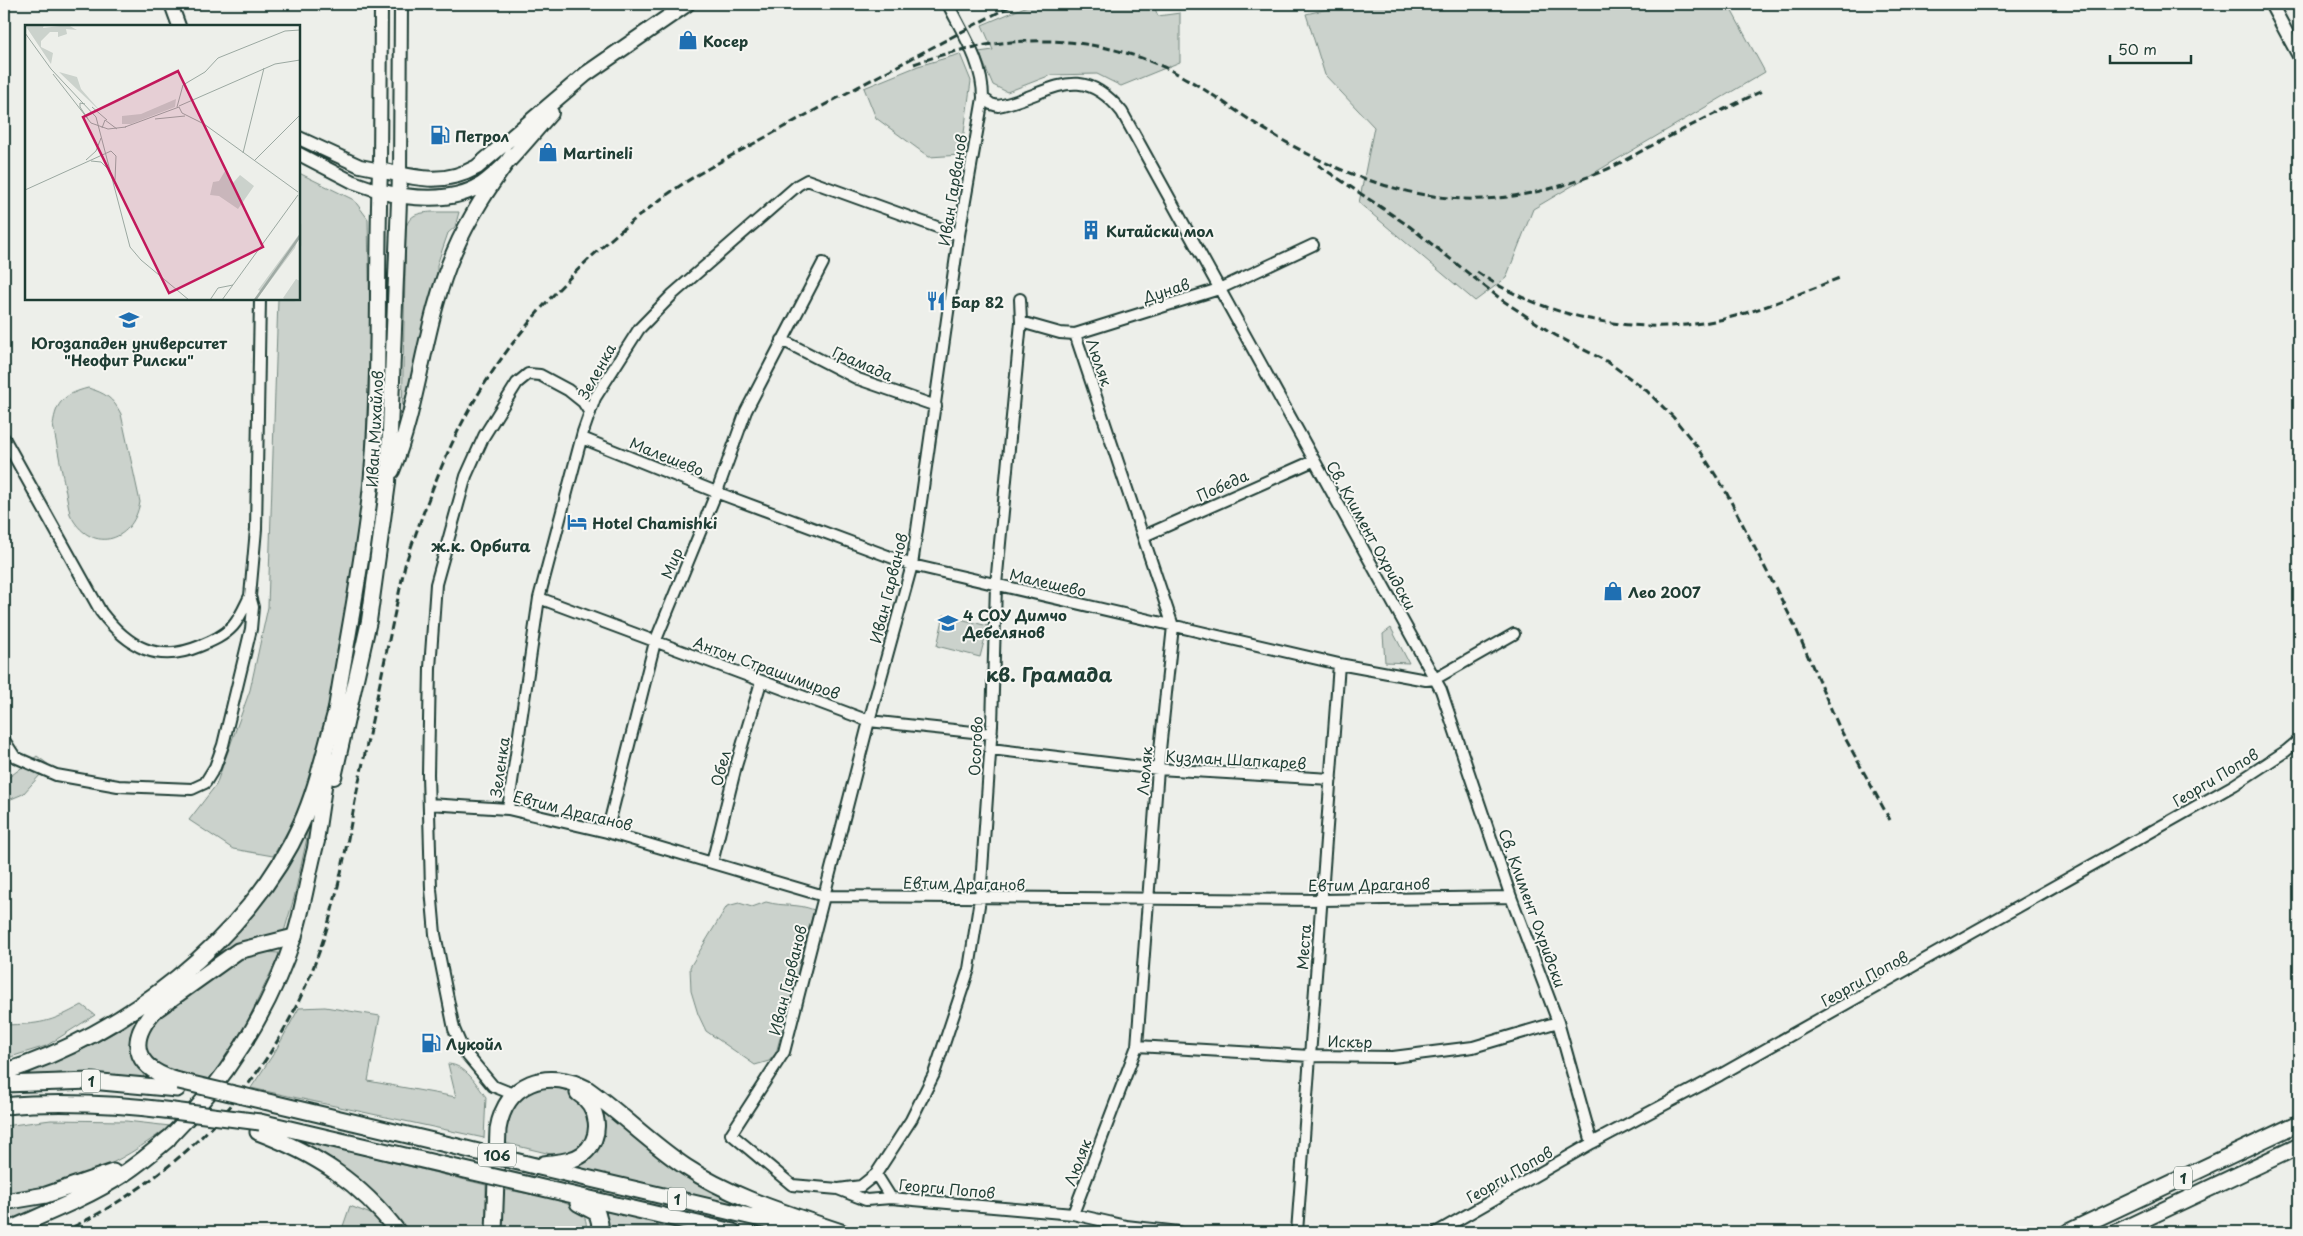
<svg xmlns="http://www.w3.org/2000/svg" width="2303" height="1236" font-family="'Playpen Sans',sans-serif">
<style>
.green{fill:#cbd2cc;stroke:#758880}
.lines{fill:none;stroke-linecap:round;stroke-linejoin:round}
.minor-casing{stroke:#1f3d34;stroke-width:14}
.tertiary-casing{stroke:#1f3d34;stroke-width:16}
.secondary-casing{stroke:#1f3d34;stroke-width:18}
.primary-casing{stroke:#1f3d34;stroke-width:19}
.minor{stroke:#f6f6f2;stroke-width:10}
.tertiary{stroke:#f6f6f2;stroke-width:12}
.secondary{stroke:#f6f6f2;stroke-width:14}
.primary{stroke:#f6f6f2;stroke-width:15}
.rail{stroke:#1f3d34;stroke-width:3;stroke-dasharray:8 4;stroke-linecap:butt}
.primary-bridge-casing{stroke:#1f3d34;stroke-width:19;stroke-linecap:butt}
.primary-bridge{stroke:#f6f6f2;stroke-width:15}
.labels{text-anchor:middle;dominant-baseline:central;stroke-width:4;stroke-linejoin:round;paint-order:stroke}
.shield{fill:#f6f6f2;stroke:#60746d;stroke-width:1}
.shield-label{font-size:14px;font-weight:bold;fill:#1f3d34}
.poi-label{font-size:15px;font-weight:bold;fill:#1f3d34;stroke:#f6f6f2;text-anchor:start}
.street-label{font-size:15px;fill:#1f3d34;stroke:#f6f6f2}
.neighbourhood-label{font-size:16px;font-weight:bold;fill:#1f3d34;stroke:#f6f6f2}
.district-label{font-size:20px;font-weight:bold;fill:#1f3d34;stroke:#f6f6f2}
.inset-river{fill:none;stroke:#9faaa4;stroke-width:2.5}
.inset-road{fill:none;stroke:#9ba8a1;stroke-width:1}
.view{fill:#c2185b;fill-opacity:0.15;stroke:#c2185b;stroke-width:2.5}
.inset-edge{fill:none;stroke:#1f3d34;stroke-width:2.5}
</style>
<rect width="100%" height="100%" fill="#edefea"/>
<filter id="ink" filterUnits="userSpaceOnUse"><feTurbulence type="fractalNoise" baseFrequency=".02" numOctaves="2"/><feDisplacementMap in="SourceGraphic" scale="10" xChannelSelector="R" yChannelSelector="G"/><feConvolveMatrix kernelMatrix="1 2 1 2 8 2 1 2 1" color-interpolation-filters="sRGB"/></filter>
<g filter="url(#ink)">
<path class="green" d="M1032,4H1153L1158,16L1180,13V62L1121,86L1097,74L1051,75L1007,92L993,85L979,52L993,50L982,25Z
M1350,4H1425L1427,9L1438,4H1728L1765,72L1533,209L1506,278L1475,301L1359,203L1374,127L1325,75L1306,14Z
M960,54L971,81L961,155L929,157L876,118L864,88L918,66Z
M299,173L354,200L368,219L370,326L365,467L352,593L318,771L294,820L273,856L233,849L189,820L216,785L250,690L268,607L278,299H299Z
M432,212H459L455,227L448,233L437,265V281L421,334L402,418L406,227C410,214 419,213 432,212Z
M88,388C105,393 113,398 121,414L140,502C133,544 89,554 70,514L53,425C56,401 65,394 88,388Z
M944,615L988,626L980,657L937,646Z
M1391,628L1409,663L1385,662L1383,634Z
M37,756L49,765L23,794L4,802V781Z
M305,830H307V838L294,898L283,935L232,947L219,954L141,1018L134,1058L144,1076L142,1078L60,1073L4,1079V1076L46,1065L90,1046L126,1026L164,998L210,959L243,924Z
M766,902C784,907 797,903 814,910L776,1053L769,1061L755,1065L706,1031L698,1014L691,991L690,967L727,906L739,903L752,907Z
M260,952L280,953L247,1022L211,1081L162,1072L143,1049L145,1030L157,1018L230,960Z
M82,1005L95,1015L46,1046L4,1059V1025C40,1024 50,1023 82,1005Z
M325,1007L380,1016L368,1081L456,1097L448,1064C466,1065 476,1084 486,1097L484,1138L251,1088L276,1050L299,1008Z
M556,1087L569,1092L584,1104L590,1126L586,1139L579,1148L559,1156L505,1143C508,1109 520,1088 556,1087Z
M601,1109L607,1113L751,1208L573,1167C602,1152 609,1142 601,1109Z
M51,1120L126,1121L170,1126C117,1166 69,1187 4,1197V1126Z
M298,1139L486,1185V1232H409C380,1193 338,1166 298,1139Z
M502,1189C524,1194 597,1199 585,1232H501Z
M70,1194L5,1223L4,1224V1207Z
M350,1206L376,1216L384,1232H341Z
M603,1208L697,1229L673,1232H605L606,1216Z"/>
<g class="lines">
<defs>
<path id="minor" d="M948,4C963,34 983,63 983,98L959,235L912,565L869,721L784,1052L731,1134L792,1185L838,1189L866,1200L891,1198L1073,1214L1126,1226L1179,1232
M983,98L991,104L998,106C1049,96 1078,58 1122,112L1441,690L1511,897L1558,1022L1592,1143
M1021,322L1060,333L1075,334L1219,289L1313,245
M782,340L858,379L936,406
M4,438L101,612C128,647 157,664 200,646C212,641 224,636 233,626C240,618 245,606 250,596
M582,438L721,494L912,565L1339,664L1426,680L1435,679L1514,634
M1144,536L1313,461
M539,598L869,721L992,734
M4,740L15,757L56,775L118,786L192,789L205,783L215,767L223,745L251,629L253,607L250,596L256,529L260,299
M991,749L1158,769L1331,779
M429,804L508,809L607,832L824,896L1322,900L1511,897
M508,809L539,598L583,432L595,398L639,329L673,294L798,185L807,180L959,235
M607,832L655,642L719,486L746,411L823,263
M712,863L736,766L761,682
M1137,1046L1310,1056L1393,1057L1473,1047L1558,1022
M513,1094L493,1086L463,1050L454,1029L435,934L431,889L428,774L430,668L436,584L466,476L484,436L517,383L528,374L540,375L568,390L583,402L590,413
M876,1174L891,1198
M839,1189L861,1186L876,1174L911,1120L934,1074L969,969L980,899L992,725L996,585L1021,322L1020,299
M1073,1214L1137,1046L1158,769L1173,626L1075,334
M1297,1232L1339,664
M1437,1232L1592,1143L1720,1075L2234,785L2286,751L2299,740"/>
<path id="tertiary" d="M171,4L179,26
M2271,4L2299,56
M299,138L360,166L380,170L381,4
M299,154L353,182L379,191
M400,175L401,4"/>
<path id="secondary" d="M379,191C410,199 452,203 481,185C506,168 530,136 551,113
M392,471C420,401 424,322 454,252C469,217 490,186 512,155
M334,721C346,642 363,565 371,485C381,381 376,275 380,170C416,178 443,186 477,167L586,74L687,4
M334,777L369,621L388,483L400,175
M315,848L328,760
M168,1139C224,1083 269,1013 294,937C304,906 308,873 317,841"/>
<path id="primary" d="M4,1072C122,1036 250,938 301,824C317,789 325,749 336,712
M179,1081C138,1070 124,1045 154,1011L238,951L294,937
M4,1084L91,1081L177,1089
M264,1101L454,1146
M4,1106C61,1101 116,1104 173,1111
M260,1122L452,1167
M258,1132C316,1154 360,1182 398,1232
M544,1164C557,1162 572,1162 583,1154C604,1137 599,1106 578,1093
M535,1166L804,1229
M534,1186L733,1232
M4,1202L46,1195L113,1172
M578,1203L597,1213L600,1224L598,1232
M4,1232C44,1214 85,1199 122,1175C138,1164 153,1152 168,1139
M494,1232L498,1129C506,1082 547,1068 587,1089C621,1113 651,1144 686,1167C733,1198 789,1214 841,1232
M2068,1232L2299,1123
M2117,1232L2299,1146"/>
</defs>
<use href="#minor" class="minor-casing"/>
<use href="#tertiary" class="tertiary-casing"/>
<use href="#secondary" class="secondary-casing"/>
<use href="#primary" class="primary-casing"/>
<use href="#minor" class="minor"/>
<use href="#tertiary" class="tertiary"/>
<use href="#secondary" class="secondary"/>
<use href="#primary" class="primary"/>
<path class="rail" d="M914,64C993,35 1081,31 1159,65C1199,82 1232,110 1269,132C1339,175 1423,208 1507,197C1543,192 1580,182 1612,167C1626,160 1639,152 1653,145C1689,126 1727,108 1764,90
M1318,165L1409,226L1502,300L1555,335L1608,362L1647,391L1673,417L1699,449L1725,490L1793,622L1839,727L1890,820
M1477,272C1550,322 1654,340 1739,315C1774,305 1808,290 1842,277
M63,1232C184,1174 272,1082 318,955C338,900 347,842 358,786C374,712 389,639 405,565C423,512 442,459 469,410C514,329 582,258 656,203C694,173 740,152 782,128C859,86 937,45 1014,4"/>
<defs>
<path id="primary-bridge" d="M179,1081L264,1101
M173,1111L260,1122
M454,1146L535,1166
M452,1167L534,1186"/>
</defs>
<use href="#primary-bridge" class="primary-bridge-casing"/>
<use href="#primary-bridge" class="primary-bridge"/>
</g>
</g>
<defs>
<symbol id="shop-bare" viewBox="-9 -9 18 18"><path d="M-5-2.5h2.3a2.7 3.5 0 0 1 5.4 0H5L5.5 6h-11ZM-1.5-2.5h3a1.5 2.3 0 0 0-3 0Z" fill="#1f6fb2" stroke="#f6f6f2" stroke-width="2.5" paint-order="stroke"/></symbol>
<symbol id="fuel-bare" viewBox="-9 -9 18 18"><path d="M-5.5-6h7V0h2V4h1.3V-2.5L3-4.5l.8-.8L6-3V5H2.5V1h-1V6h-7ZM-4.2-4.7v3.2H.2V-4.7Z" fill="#1f6fb2" stroke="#f6f6f2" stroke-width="2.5" paint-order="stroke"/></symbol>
<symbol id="building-bare" viewBox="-9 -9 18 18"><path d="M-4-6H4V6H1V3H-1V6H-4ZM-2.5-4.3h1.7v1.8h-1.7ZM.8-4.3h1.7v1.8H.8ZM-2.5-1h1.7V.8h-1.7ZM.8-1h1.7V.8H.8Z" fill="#1f6fb2" stroke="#f6f6f2" stroke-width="2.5" paint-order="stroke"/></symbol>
<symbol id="restaurant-bare" viewBox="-9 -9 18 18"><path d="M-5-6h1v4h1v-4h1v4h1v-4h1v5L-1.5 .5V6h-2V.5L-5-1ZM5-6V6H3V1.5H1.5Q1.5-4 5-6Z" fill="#1f6fb2" stroke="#f6f6f2" stroke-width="2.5" paint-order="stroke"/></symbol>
<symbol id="university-bare" viewBox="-9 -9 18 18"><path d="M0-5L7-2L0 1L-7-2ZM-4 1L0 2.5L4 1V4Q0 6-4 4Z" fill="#1f6fb2" stroke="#f6f6f2" stroke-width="2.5" paint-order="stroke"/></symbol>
<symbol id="hotel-bare" viewBox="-9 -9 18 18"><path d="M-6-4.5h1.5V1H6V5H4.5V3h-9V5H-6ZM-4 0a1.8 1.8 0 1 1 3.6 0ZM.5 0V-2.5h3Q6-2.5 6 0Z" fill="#1f6fb2" stroke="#f6f6f2" stroke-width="2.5" paint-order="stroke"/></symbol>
<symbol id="school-bare" viewBox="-9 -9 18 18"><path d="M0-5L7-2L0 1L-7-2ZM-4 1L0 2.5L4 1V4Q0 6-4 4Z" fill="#1f6fb2" stroke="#f6f6f2" stroke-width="2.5" paint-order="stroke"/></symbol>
</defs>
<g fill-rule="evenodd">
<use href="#shop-bare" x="674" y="26" width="28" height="28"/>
<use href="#fuel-bare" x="426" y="121" width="28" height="28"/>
<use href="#shop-bare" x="534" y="138" width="28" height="28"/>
<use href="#building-bare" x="1077" y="216" width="28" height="28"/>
<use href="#restaurant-bare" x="922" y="287" width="28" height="28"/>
<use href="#university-bare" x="115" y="306" width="28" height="28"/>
<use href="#hotel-bare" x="563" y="508" width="28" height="28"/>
<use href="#shop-bare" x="1599" y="577" width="28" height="28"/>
<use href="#school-bare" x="934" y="609" width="28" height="28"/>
<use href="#fuel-bare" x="417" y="1029" width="28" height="28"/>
</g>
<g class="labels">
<g class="shield">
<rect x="82" y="1069.5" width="18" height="23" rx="4"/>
<rect x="478" y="1143.5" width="38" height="23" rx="4"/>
<rect x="2174" y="1166.5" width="18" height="23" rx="4"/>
<rect x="668" y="1187.5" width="18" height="23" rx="4"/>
</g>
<g class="shield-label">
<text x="91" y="1081">1</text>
<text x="497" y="1155">106</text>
<text x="2183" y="1178">1</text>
<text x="677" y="1199">1</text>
</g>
<g class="poi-label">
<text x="703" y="40">Косер</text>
<text x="455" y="135">Петрол</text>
<text x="563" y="152">Martineli</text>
<text x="1106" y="230">Китайски мол</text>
<text x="951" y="301">Бар 82</text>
<text x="129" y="342" text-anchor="middle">Югозападен университет<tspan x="129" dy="17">"Неофит Рилски"</tspan></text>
<text x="592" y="522">Hotel Chamishki</text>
<text x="1628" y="591">Лео 2007</text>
<text x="963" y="614">4 СОУ Димчо<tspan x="963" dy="17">Дебелянов</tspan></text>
<text x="446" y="1043">Лукойл</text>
</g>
<g class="street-label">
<text transform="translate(952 190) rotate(-81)">Иван Гарванов</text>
<text transform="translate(1166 290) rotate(-18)">Дунав</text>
<text transform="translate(1100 362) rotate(71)">Люляк</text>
<text transform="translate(863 363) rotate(24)">Грамада</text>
<text transform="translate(596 371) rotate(-61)">Зеленка</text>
<text transform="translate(374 429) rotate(-87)">Иван Михайлов</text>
<text transform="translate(667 456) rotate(22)">Малешево</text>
<text transform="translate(1222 485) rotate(-24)">Победа</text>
<text transform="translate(1372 535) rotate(61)">Св. Климент Охридски</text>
<text transform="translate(671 563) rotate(-68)">Мир</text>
<text transform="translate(1048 582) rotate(13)">Малешево</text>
<text transform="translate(888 588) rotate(-76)">Иван Гарванов</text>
<text transform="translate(767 667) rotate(20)">Антон Страшимиров</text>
<text transform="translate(975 746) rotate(-87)">Осогово</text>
<text transform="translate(1236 759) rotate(3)">Кузман Шапкарев</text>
<text transform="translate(499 767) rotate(-82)">Зеленка</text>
<text transform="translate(720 768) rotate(-75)">Обел</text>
<text transform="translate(1144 771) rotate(-85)">Люляк</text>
<text transform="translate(2215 777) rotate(-31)">Георги Попов</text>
<text transform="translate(573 810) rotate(14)">Евтим Драганов</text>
<text transform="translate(964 883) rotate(1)">Евтим Драганов</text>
<text transform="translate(1369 884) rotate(-1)">Евтим Драганов</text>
<text transform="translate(1533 908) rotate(70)">Св. Климент Охридски</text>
<text transform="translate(1303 947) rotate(-86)">Места</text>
<text transform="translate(1864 978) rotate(-29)">Георги Попов</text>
<text transform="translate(787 980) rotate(-76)">Иван Гарванов</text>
<text transform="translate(1350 1041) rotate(1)">Искър</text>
<text transform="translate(1077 1162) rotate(-69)">Люляк</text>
<text transform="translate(1509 1174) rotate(-30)">Георги Попов</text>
<text transform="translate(947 1188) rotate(5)">Георги Попов</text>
</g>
<g class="neighbourhood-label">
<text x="481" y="545">ж.к. Орбита</text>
</g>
<g class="district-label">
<text x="1049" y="674">кв. Грамада</text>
</g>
</g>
<g transform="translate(25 25)">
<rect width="275" height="275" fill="#edefea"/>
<path d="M0,0H19L18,3L43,0L52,5L41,4L42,9L33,12V7H25L16,16V22L28,28L26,39ZM34,47L52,52L56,64L77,88ZM151,74L150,82L106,99H97V91L116,89ZM200,146L208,158L215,150L229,161L213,184L194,171L185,170L188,157L194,156ZM275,208L270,223L237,267L233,265ZM271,254L275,256V275H261L258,273Z" fill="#cbd2cc"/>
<path class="inset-river" d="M230,275L275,211"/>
<path class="inset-road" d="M0,8L26,44L71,92L105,222L116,235L164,275M28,49L66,98L83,104L101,102M60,79L55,78V82L63,94M154,81L250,39L275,35M67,82L82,95M152,82L158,60L180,47L193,33L260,6L275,5M130,94L160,91M100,102L154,82L157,88L179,99L273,167M77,103L80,95L92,104M218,128L239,43M61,135L71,126L76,113M66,136L76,137L83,144M229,136L275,90M0,165L86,126L91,131L90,155M185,275L193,263L208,260M197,275L273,170"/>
<path class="view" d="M153,46L238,222L144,268L58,92Z"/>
<rect width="275" height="275" class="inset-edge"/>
</g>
<rect width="2303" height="1236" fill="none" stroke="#f6f6f2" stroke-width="20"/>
<rect x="10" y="10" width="2283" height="1216" fill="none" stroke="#1f3d34" stroke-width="2" filter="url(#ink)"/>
<path d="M2110 55v8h81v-8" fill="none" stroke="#1f3d34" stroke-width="2.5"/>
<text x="2118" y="55" font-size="15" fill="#1f3d34" stroke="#f6f6f2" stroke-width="4" paint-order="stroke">50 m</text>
</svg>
